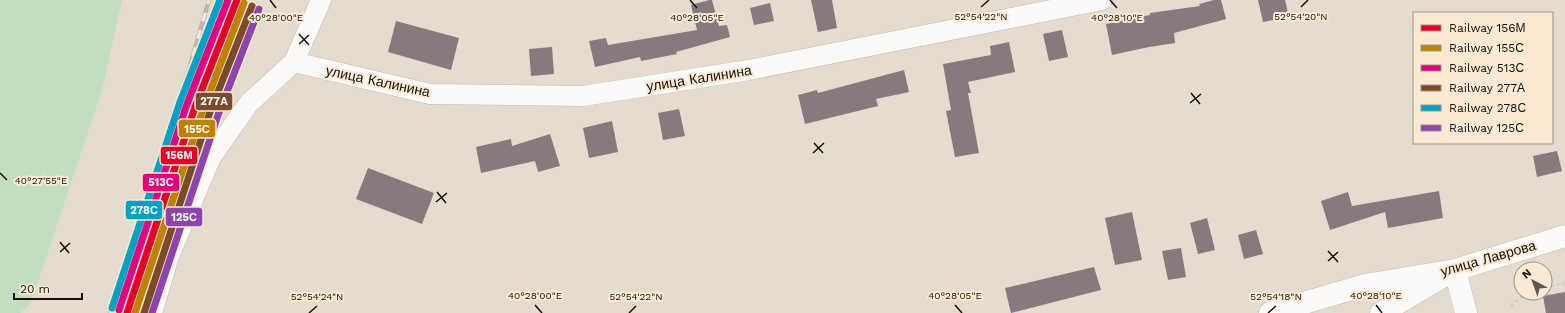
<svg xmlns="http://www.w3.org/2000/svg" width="1565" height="313" font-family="'Work Sans',sans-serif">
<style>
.green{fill:#c3ddc1}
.building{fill:#877a7e}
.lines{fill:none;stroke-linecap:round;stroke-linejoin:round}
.street-casing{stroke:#c2bab1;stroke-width:21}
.secondary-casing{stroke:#c2bab1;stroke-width:23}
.path{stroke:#d1cecb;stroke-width:2.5;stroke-dasharray:3 3;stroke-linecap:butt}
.street{stroke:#fbfaf8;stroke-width:20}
.secondary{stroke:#fbfaf8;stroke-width:22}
.rail-casing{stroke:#bab7b4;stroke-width:4.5}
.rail{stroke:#faead4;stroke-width:3;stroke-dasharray:9;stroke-linecap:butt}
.rail-1-casing{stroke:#faead4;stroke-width:10}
.rail-2-casing{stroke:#faead4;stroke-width:10}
.rail-3-casing{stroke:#faead4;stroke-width:10}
.rail-4-casing{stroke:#faead4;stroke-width:10}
.rail-5-casing{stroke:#faead4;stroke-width:10}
.rail-6-casing{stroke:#faead4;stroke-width:10}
.rail-1{stroke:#e4002b;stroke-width:7}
.rail-2{stroke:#bf8102;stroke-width:7}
.rail-3{stroke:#e5007d;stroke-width:7}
.rail-4{stroke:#7a4b2a;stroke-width:7}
.rail-5{stroke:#01a1c4;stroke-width:7}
.rail-6{stroke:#8e44ad;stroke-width:7}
.ticks{fill:none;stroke:#17110a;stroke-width:1.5}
.labels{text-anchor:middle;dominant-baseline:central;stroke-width:4;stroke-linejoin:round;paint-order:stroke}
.street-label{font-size:14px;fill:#17110a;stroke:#faead4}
.ticks-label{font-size:10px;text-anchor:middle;fill:#17110a;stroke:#faead4;stroke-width:4;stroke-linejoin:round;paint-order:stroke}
.line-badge{stroke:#faead4;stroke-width:1.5}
.badge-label{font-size:11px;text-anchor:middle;font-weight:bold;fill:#fff}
</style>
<rect width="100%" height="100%" fill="#e5dccf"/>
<path class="green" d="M0,0H122L102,90L31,303L20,313H0Z"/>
<path class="building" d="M709,0H712L719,26L727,25L730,37L676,52L677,54L641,61L640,57L595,67L589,41L606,38L608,45L697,30L691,5Z
M811,0H832L837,28L818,32Z
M1214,0H1221L1226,19L1174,33L1175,43L1149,47L1112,55L1106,24L1150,15V13L1200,6L1199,4Z
M1258,0H1285L1289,17L1263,22Z
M770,3L774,21L754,25L750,8Z
M396,21L459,38L451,70L388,52Z
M1062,30L1068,57L1049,61L1043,34Z
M1009,42L1015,72L968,82L971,93H968L979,153L955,157L946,111L951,110L943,64L991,55L990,46Z
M552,47L554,74L531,76L529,49Z
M904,70L909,92L876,99L878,106L805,124L798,95L817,90L818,93Z
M679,109L685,136L663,140L658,113Z
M612,121L618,152L589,158L583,128Z
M550,134L560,166L538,172L535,161L481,173L476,147L511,139L512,146Z
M1557,151L1562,171L1537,177L1533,156Z
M368,168L434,193L422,224L356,199Z
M1439,191L1443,218L1388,228L1385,212L1330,230L1321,201L1348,192L1352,206Z
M1132,212L1142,260L1115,265L1105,218Z
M1207,218L1215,250L1198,254L1190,223Z
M1256,230L1263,254L1244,259L1238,235Z
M1181,248L1186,277L1168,280L1162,251Z
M1094,267L1101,290L1011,313L1005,288Z
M1565,292V313H1546L1543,296Z"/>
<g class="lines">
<defs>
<path id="street" d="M294,62L430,94L583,96L749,70L1102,0
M152,313L169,256L211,157L249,103L294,62L321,0"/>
<path id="secondary" d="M1455,270L1466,313
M1270,313L1365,285L1455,270L1565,236
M1381,313L1444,276"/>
</defs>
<use href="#street" class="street-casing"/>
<use href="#secondary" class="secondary-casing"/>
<path class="path" d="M1545,287L1565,283
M1511,306L1526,293"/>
<use href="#street" class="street"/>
<use href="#secondary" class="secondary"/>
<defs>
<path id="rail" d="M110,313L180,100L209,0"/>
</defs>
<use href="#rail" class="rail-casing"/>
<use href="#rail" class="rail"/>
<defs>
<path id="rail-1" d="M127,313L195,107L237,0"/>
<path id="rail-2" d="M135,313L203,110L244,3"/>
<path id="rail-3" d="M119,310L187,104L228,0"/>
<path id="rail-4" d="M144,313L210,112L252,6"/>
<path id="rail-5" d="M112,308L180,102L220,0"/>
<path id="rail-6" d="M152,313L218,115L259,9"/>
</defs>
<use href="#rail-1" class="rail-1-casing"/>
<use href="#rail-2" class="rail-2-casing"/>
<use href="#rail-3" class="rail-3-casing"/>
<use href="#rail-4" class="rail-4-casing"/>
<use href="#rail-5" class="rail-5-casing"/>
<use href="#rail-6" class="rail-6-casing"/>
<use href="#rail-1" class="rail-1"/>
<use href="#rail-2" class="rail-2"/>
<use href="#rail-3" class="rail-3"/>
<use href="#rail-4" class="rail-4"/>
<use href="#rail-5" class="rail-5"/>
<use href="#rail-6" class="rail-6"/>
</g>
<path class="ticks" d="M270,0L276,8M690,0L697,8M1110,0L1117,8M981,7L989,0M1301,7L1308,0M299,34L309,45M299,44L309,35M1191,93L1200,104M1190,103L1201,94M814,143L823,153M813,153L824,143M0,173L7,180M437,192L446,203M436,202L447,193M60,242L69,253M1328,251L1338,262M60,252L70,243M1328,261L1338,252M535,305L542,313M955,305L962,313M1376,305L1382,313M309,313L317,306M629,313L636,306M1268,313L1276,306"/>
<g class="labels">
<g class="street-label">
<text transform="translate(699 78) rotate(-9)">улица Калинина</text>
<text transform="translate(378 81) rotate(12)">улица Калинина</text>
<text transform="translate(1488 258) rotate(-16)">улица Лаврова</text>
</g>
</g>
<g class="ticks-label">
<text x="981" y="20">52°54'22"N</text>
<text x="1301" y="20">52°54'20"N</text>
<text x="276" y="21">40°28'00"E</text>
<text x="697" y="21">40°28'05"E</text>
<text x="1117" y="21">40°28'10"E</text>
<text x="41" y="184">40°27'55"E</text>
<text x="535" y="299">40°28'00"E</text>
<text x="955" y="299">40°28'05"E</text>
<text x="1376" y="299">40°28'10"E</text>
<text x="317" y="300">52°54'24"N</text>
<text x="636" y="300">52°54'22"N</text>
<text x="1276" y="300">52°54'18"N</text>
</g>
<g class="line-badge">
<rect x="195" y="92" width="38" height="19" rx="4" fill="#7a4b2a"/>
<rect x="178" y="119" width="38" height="19" rx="4" fill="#bf8102"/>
<rect x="160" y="146" width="38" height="19" rx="4" fill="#e4002b"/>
<rect x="142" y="173" width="38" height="19" rx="4" fill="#e5007d"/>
<rect x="125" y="200" width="38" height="20" rx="4" fill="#01a1c4"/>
<rect x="165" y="207" width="38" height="20" rx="4" fill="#8e44ad"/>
</g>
<g class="badge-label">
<text x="214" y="105">277А</text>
<text x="197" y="133">155С</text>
<text x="179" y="159">156М</text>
<text x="161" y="186">513С</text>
<text x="144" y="214">278С</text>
<text x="184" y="221">125С</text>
</g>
<rect x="1413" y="12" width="140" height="132" fill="#faead4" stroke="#9f9383"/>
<rect x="1421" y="25" width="20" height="6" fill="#e4002b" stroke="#9f9383"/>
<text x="1449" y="32" font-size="12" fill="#17110a">Railway 156М</text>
<rect x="1421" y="45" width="20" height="6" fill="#bf8102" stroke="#9f9383"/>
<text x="1449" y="52" font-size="12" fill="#17110a">Railway 155С</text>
<rect x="1421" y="65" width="20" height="6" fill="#e5007d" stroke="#9f9383"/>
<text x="1449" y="72" font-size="12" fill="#17110a">Railway 513С</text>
<rect x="1421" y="85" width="20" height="6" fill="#7a4b2a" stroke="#9f9383"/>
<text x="1449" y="92" font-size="12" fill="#17110a">Railway 277А</text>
<rect x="1421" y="105" width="20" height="6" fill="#01a1c4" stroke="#9f9383"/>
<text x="1449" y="112" font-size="12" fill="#17110a">Railway 278С</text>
<rect x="1421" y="125" width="20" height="6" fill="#8e44ad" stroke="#9f9383"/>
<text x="1449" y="132" font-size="12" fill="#17110a">Railway 125С</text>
<g transform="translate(1533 281) rotate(319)"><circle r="19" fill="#faead4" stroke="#9f9383"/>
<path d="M0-3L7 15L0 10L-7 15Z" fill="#5f584f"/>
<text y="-6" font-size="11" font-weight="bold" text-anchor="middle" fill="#17110a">N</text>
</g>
<path d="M14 293v6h68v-6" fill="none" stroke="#17110a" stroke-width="2"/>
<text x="20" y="293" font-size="12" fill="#17110a" stroke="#faead4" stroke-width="3" paint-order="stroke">20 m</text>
</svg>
